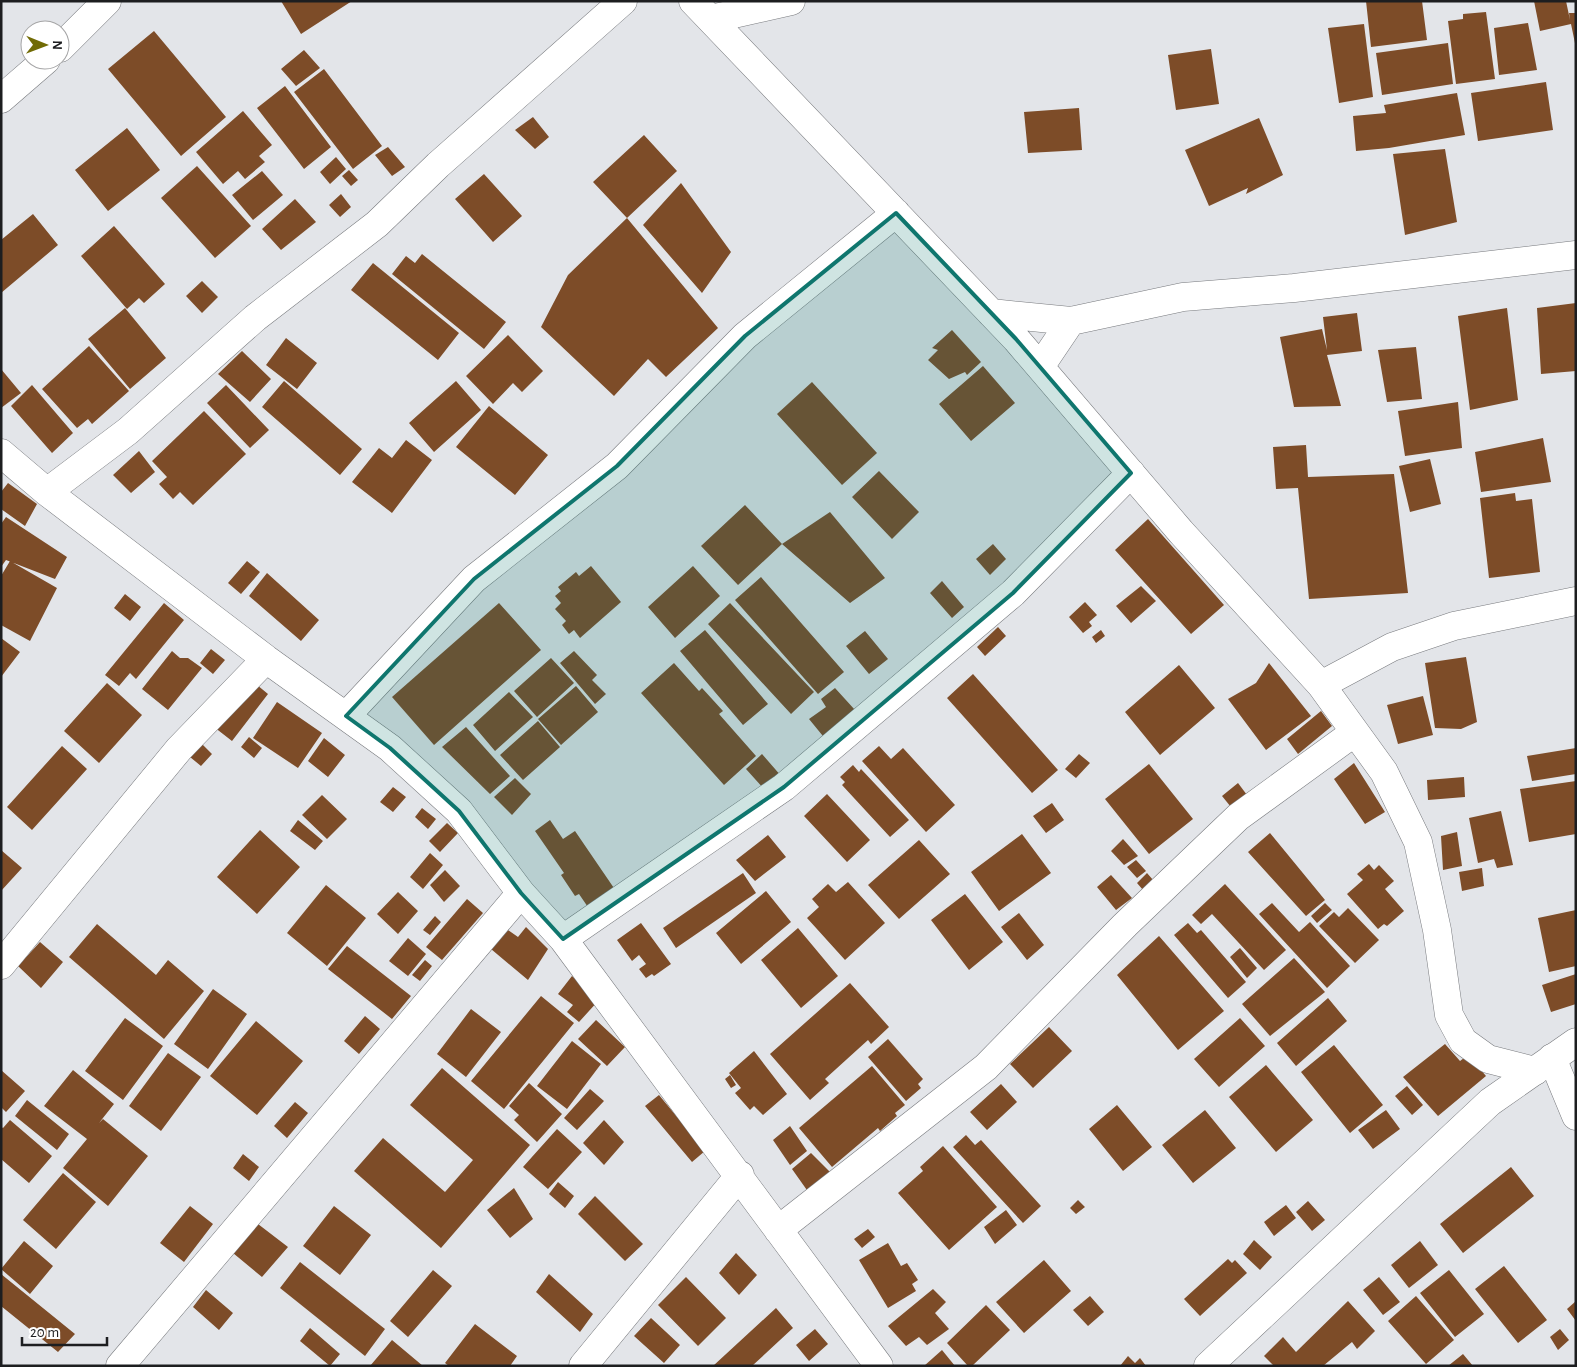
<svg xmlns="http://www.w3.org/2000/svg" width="1577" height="1367" font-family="'Alegreya Sans',sans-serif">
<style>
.building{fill:#7d4c28}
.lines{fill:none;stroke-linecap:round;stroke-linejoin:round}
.minor-casing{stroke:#787a7e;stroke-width:29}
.tertiary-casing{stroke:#787a7e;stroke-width:29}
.minor{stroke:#fff;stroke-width:28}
.tertiary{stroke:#fff;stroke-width:28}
.marked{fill:#0f766e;fill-opacity:0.2;stroke:#0f766e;stroke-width:4;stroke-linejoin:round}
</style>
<rect width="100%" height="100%" fill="#e3e5e9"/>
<path class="building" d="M281,1H352L301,34Z
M1366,1H1422L1427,40L1371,47Z
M1534,1H1566L1570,20L1569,13H1576V48L1571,24L1540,31Z
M1486,12L1495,79L1456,84L1448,21L1463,19V14Z
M1528,23L1537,70L1499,75L1494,28Z
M1364,24L1373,97L1339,103L1328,28Z
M154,31L226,117L181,156L108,69Z
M1448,43L1453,84L1382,95L1376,53Z
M1211,49L1219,104L1176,110L1168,55Z
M304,50L320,68L296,86L281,69Z
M324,69L382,146L353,169L294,92Z
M1546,82L1553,130L1478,141L1471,93Z
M285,86L331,147L304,169L257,108Z
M1457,93L1465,135L1389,148L1356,151L1353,116L1386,113L1384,105Z
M1079,108L1082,150L1028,153L1024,112Z
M243,111L272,145L259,156L265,162L245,179L238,171L223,184L196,152Z
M533,117L549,137L535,149L515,130Z
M1259,118L1283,175L1246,194L1248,188L1209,206L1185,150Z
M127,128L160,170L108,211L75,170Z
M644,135L677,171L627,218L593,182Z
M388,147L405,167L392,176L375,155Z
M1445,149L1457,222L1405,235L1393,154Z
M336,157L346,169L330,184L320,172Z
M197,166L251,226L215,258L161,198Z
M349,170L358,180L351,186L342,176Z
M262,171L283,195L253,220L232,195Z
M484,174L522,216L493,242L455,199Z
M681,183L731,252L702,293L643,225Z
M341,194L351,207L340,217L329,205Z
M295,199L316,222L281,250L262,229Z
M33,214L58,245L1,293V240Z
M627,218L718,328L666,377L648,359L614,396L541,327L568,275Z
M114,226L165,284L144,303L139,298L127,309L81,256Z
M422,254L506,322L484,349L392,274L406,256L415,263Z
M373,263L459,333L438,360L351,290Z
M202,281L218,297L202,313L186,296Z
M1576,303V371L1541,374L1537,308Z
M125,308L166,358L130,389L88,339Z
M1507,308L1518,400L1470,410L1458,316Z
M1357,313L1362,351L1327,355L1341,406L1294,407L1280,337L1322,329L1327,350L1323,317Z
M952,330L981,362L967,375L965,372L949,379L928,360L938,350L932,348Z
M508,335L543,371L522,392L513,383L493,404L466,376Z
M286,338L317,363L297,389L266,365Z
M89,346L129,391L92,424L88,419L77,428L42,389Z
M1416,347L1422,399L1387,402L1378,350Z
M242,351L271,379L250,402L218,374Z
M983,366L1015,403L971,441L939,404Z
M1,369L21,393L1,408Z
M284,381L362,449L340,475L262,407Z
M456,381L481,410L434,452L409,423Z
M812,382L877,453L842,485L777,414Z
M32,385L73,433L52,453L11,406Z
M226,385L269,430L250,448L207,403Z
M1458,402L1462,448L1405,456L1398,411Z
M489,406L548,455L515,495L456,447Z
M204,411L246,454L193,505L180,492L173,499L159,484L167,477L152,461Z
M1543,438L1551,482L1481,492L1475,452Z
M406,440L432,460L392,513L352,482L379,448L392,458Z
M1306,445L1308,477L1394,474L1408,593L1309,599L1298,488L1276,489L1273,447Z
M139,451L155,472L131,493L113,475Z
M1430,459L1441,504L1410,512L1399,466Z
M879,471L919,512L892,539L852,497Z
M8,483L37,504L25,526L1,509V492Z
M1515,493L1516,501L1532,499L1540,572L1489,578L1480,498Z
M745,505L782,544L738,585L701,546Z
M830,512L885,578L850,603L782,544Z
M6,517L67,557L55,579L6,560L1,567V524Z
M1148,519L1224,605L1191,634L1115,550Z
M993,544L1006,559L990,575L976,559Z
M10,561L57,588L30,641L1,625V576Z
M247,561L260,572L241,594L228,583Z
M591,566L621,602L580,638L574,630L569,634L562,625L566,621L555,609L561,603L555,596L561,591L558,587L576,572L579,576Z
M693,566L720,596L675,638L648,607Z
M267,573L319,620L301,641L249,596Z
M761,577L844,672L818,694L735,600Z
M942,581L964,607L952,618L930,593Z
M1141,586L1156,601L1131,623L1116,606Z
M125,594L141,607L130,621L114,608Z
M1085,602L1097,615L1089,622L1092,626L1083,633L1069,617Z
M164,603L184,620L136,679L130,673L119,686L105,675Z
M499,603L541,650L434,745L392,697Z
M730,603L814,692L791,714L708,624Z
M998,627L1006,636L985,656L977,647Z
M705,630L768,704L743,725L680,651Z
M1101,630L1105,636L1096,643L1092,637Z
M865,631L888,659L869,674L846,646Z
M1,638L20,652L1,677Z
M211,649L225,660L213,674L200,663Z
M172,651L180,658H188L202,668L168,710L142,689Z
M574,651L597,675L592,680L606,694L595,704L560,663Z
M1466,657L1477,722L1461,729L1435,728L1425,663Z
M551,658L574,683L537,717L514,691Z
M674,663L699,691L702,688L723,711L719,714L756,756L724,785L641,693Z
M1269,663L1311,716L1266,750L1228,699L1256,683Z
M1179,665L1215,708L1160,755L1125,712Z
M973,674L1058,770L1032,793L947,698Z
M251,680L268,694L232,741L214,727Z
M107,683L142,715L99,763L64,731Z
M576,686L598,712L561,745L538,719Z
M835,688L855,710L827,741L809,719L826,707L821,699Z
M509,692L533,717L495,751L473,725Z
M1423,696L1433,735L1398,744L1387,705Z
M277,702L322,733L298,768L253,738Z
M1321,711L1332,726L1298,754L1287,739Z
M538,721L560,747L523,780L500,755Z
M466,727L510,776L490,794L442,747Z
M249,737L262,748L254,758L241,747Z
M324,738L345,755L328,777L308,761Z
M201,743L212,754L201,766L190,757Z
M62,746L87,769L32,830L7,807Z
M879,746L891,759L903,748L955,805L926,832L862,761Z
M1576,748V774L1532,781L1527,756Z
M762,754L782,777L765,790L746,769Z
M1079,754L1090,763L1076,778L1065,769Z
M1354,763L1385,812L1365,824L1334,779Z
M1149,764L1193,819L1149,854L1105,799Z
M853,765L859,772L861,769L909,820L890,837L842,785L845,782L840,777Z
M1464,777L1465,797L1428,800L1427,780Z
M515,778L531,794L512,815L494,797Z
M1576,781V834L1529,842L1520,789Z
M1238,783L1250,799L1235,812L1222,796Z
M393,787L406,797L393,812L380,802Z
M827,794L870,840L847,862L804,816Z
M322,795L347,819L327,839L302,815Z
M1052,803L1064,820L1046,833L1033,816Z
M422,808L436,819L428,829L415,817Z
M1501,811L1513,865L1497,868L1494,859L1478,863L1469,818Z
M298,820L323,841L315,850L290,831Z
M550,820L563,839L575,831L618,894L592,913L579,894L575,896L561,875L564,873L535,831Z
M447,823L458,833L440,852L429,841Z
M260,830L300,867L257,914L217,877Z
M1457,832L1462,866L1443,870L1441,836Z
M1270,833L1325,900L1306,916L1248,852Z
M1022,834L1051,873L999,911L971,872Z
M768,835L786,857L755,881L736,860Z
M1123,839L1138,856L1124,865L1111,851Z
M919,840L950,874L899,919L868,885Z
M1,850L22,868L1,891Z
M430,853L443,865L423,889L410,877Z
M1136,860L1146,871L1137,878L1127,867Z
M1369,864L1374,870L1379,865L1394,881L1385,889L1404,911L1387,926L1384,924L1378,929L1347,894L1363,880L1357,874Z
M1482,868L1484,886L1462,891L1459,872Z
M445,870L460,886L444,902L430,885Z
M743,873L756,893L676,948L663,928Z
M1147,873L1160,888L1149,897L1137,883Z
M1111,875L1132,898L1116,910L1097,887Z
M848,882L885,923L845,960L807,918L819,907L812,899L828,884L836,892Z
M1225,884L1286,950L1264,970L1212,914L1201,924L1192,915Z
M326,885L366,918L327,966L287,933Z
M766,891L791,922L741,964L716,933Z
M398,892L418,911L398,934L377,914Z
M965,894L1003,942L969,970L931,920Z
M467,899L483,913L442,960L426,947Z
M1272,903L1299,932L1310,922L1350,966L1327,988L1259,914Z
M1325,903L1332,910L1317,923L1311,916Z
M1348,908L1379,940L1355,963L1319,926L1334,912L1339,917Z
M1576,910V966L1549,972L1538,918Z
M1019,913L1044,945L1027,960L1001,927Z
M435,916L441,922L430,935L423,930Z
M641,923L671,964L654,976L652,974L646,978L639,969L646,964L639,955L632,961L617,940Z
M1188,923L1197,933L1201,930L1246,982L1228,998L1174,935Z
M97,924L156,975L168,960L204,991L164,1039L69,957Z
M526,927L548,949L528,980L491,949L505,928L518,937Z
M798,928L838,976L801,1008L761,960Z
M1159,936L1224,1011L1178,1050L1117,975Z
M408,938L426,954L408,976L389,961Z
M40,942L63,962L41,988L18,966Z
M347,946L411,996L392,1019L328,969Z
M1240,948L1257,968L1247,978L1230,957Z
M1294,958L1325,992L1270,1036L1242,1004Z
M425,960L432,966L420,981L412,975Z
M1576,974V1004L1551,1012L1542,985Z
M572,976L599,1000L579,1022L567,1012L573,1005L558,994Z
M850,983L889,1027L871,1044L868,1040L825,1079L829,1083L810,1100L770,1054Z
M213,989L247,1014L208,1069L174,1044Z
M541,996L574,1023L504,1109L471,1081Z
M1328,998L1347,1021L1296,1066L1277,1043Z
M471,1009L501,1032L466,1077L437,1054Z
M365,1016L380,1029L359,1054L344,1041Z
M125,1018L163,1046L123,1100L85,1071Z
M1240,1018L1265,1046L1219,1087L1194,1059Z
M596,1020L625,1047L607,1066L578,1039Z
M256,1021L303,1061L257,1115L210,1076Z
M1049,1027L1072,1051L1033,1088L1010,1064Z
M888,1039L923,1079L918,1084L921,1088L906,1101L868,1057Z
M572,1041L601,1064L567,1109L537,1086Z
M1445,1044L1460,1061L1468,1055L1486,1076L1438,1116L1403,1077Z
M1334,1045L1383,1105L1350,1133L1301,1072Z
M754,1051L787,1094L763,1115L754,1106L750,1110L735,1093L741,1088L729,1073Z
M168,1053L201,1077L161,1131L129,1106Z
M1266,1065L1313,1120L1276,1152L1229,1097Z
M872,1066L905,1105L895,1113L897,1116L880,1131L878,1128L832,1167L799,1128Z
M442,1068L530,1145L441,1248L354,1171L383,1138L445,1192L473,1160L410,1105Z
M1,1070L25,1091L6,1112L1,1107Z
M73,1070L114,1104L99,1123L103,1119L148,1156L108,1206L63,1168L87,1139L44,1106Z
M730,1075L736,1085L731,1088L725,1079Z
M529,1083L562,1114L537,1142L514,1120L519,1115L509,1106Z
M1001,1084L1017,1102L987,1130L970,1112Z
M1407,1086L1423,1105L1412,1115L1395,1096Z
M590,1089L604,1101L577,1130L564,1118Z
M659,1095L705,1151L692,1162L645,1106Z
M27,1100L69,1134L57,1150L15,1116Z
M295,1102L308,1113L287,1138L274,1126Z
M1117,1105L1152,1147L1123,1171L1089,1129Z
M1205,1110L1236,1148L1193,1183L1162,1145Z
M1386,1110L1400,1129L1373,1149L1358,1130Z
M10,1120L52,1156L29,1183L1,1159V1127L3,1128Z
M604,1120L624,1142L604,1165L583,1143Z
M790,1126L807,1151L790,1165L773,1140Z
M557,1129L582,1152L548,1189L523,1167Z
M966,1135L975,1145L981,1140L1041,1206L1023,1223L953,1147Z
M943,1146L997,1207L949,1250L898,1193L923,1171L920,1167Z
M811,1153L832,1174L809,1193L792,1169Z
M243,1154L259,1167L249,1181L233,1168Z
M1511,1167L1534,1196L1463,1253L1440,1224Z
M63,1173L96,1202L56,1249L23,1220Z
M558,1182L574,1196L565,1208L549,1194Z
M514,1188L533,1219L510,1238L487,1210Z
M595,1196L643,1244L625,1261L578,1214Z
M1078,1200L1085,1207L1076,1214L1070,1208Z
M1308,1201L1325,1220L1312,1231L1296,1212Z
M1286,1205L1296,1218L1274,1236L1264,1222Z
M190,1206L213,1224L184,1262L160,1243Z
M334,1206L371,1235L340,1275L303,1246Z
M1006,1210L1017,1225L995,1244L984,1227Z
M258,1224L288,1247L262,1277L233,1253Z
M868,1229L875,1237L862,1248L854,1239Z
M1254,1240L1272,1257L1260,1270L1243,1254Z
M24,1241L53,1266L30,1294L1,1269Z
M1420,1241L1438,1265L1409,1288L1391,1265Z
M888,1243L901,1266L907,1263L918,1280L912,1284L916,1291L888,1308L859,1260Z
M736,1253L757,1275L739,1295L719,1273Z
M1228,1259L1232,1263L1235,1260L1247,1273L1200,1316L1184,1299Z
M1044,1260L1071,1291L1024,1333L996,1302Z
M300,1262L385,1329L365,1356L280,1288Z
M1504,1266L1547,1320L1518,1343L1475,1289Z
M433,1270L452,1286L408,1337L390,1321Z
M1449,1270L1484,1314L1455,1337L1420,1293Z
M1,1274L75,1334L58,1352L1,1306Z
M549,1274L593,1314L580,1332L536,1292Z
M686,1277L726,1318L698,1346L658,1305Z
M1379,1277L1400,1302L1383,1315L1363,1290Z
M933,1289L946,1302L935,1313L949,1329L927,1345L919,1337L906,1346L888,1326Z
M206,1290L233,1313L219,1330L193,1307Z
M1090,1296L1104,1312L1088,1326L1073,1310Z
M1416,1296L1454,1340L1426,1364L1388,1321Z
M1348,1301L1375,1331L1357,1349L1352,1342L1323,1366H1274L1264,1356L1283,1337L1296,1352Z
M1576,1301V1321L1567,1309Z
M986,1305L1010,1330L972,1366H968L947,1343Z
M776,1308L793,1328L752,1366H713Z
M651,1318L680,1345L664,1363L634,1336Z
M475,1324L517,1356L510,1366H449L445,1363Z
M310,1328L340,1354L330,1366L300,1341Z
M815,1329L828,1344L809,1361L796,1345Z
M1560,1329L1569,1340L1558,1350L1550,1337Z
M392,1340L423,1366H370Z
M942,1350L955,1366H924Z
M1463,1354L1473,1366H1448Z
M1128,1356L1135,1363L1140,1358L1146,1366H1120Z"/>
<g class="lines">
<defs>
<path id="minor" d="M693,1L1016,339L1181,532L1321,685L1384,772L1418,842L1437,930L1449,1015L1463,1041L1488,1059L1535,1071
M711,19L791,1
M60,48L107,1
M1,99L46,60
M991,313L1071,321L1183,297L1294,288L1576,255
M1040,367L1071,321
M1,453L47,492L266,659L390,748L459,811L521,893L563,939L879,1366
M47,492L128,431L255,318L377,224L438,165L623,1
M1321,685L1392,647L1454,626L1576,601
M346,716L474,579L617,466L745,336L896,213
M563,939L784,787L1013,593L1131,473
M1,965L179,749L266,659
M1552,1058L1576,1116
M778,1230L986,1067L1125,925L1238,817L1355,732
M120,1366L521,893
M583,1366L740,1175"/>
<path id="tertiary" d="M1208,1366L1490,1102L1576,1042"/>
</defs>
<use href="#minor" class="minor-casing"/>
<use href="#tertiary" class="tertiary-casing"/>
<use href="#minor" class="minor"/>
<use href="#tertiary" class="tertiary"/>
</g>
<path class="marked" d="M896,213L1016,339L1131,473L1013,593L784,787L563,939L521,893L459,811L390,748L346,716L474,579L617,466L745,336Z"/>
<rect width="1577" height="1367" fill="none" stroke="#1d1e20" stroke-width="5"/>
<g transform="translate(45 45) rotate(91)"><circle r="24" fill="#ffffff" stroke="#a5a5a6"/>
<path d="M0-4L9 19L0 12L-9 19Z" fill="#716b05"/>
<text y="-8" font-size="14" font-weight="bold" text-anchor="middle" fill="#1d1e20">N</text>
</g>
<path d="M22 1337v8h85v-8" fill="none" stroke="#1d1e20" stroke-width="2.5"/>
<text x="30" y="1337" font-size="15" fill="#1d1e20" stroke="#ffffff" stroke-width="4" paint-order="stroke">20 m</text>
</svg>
